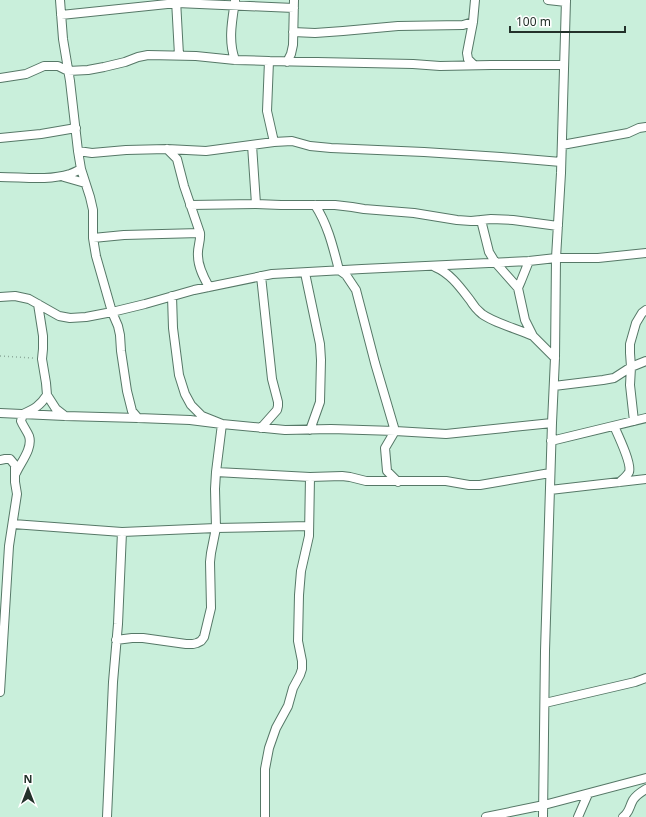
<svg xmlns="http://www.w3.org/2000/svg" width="646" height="817" font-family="'Noto Sans',sans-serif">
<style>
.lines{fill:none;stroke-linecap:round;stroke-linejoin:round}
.minor-casing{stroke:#567867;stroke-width:10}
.path{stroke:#8daa9b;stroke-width:1.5;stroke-dasharray:1 3;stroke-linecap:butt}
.minor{stroke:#fff;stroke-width:8}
</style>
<rect width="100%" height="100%" fill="#c9efdb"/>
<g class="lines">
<defs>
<path id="minor" d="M60,0L63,39L70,81L78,151L81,169L90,197L93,210V238L96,256L112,312L118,326L120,335L121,351L127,391L132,411L138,418
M176,0L179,55
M548,0L566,2
M235,1C232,21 228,41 235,60
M61,15L177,3L294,8
M293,32L315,33L343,31L398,26L463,25L473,22
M269,61L267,111L274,142
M287,62L291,54L293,45L294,0
M474,65L468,59L467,53L473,22L475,0
M0,78L26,74L44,66H58L68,71L88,70L104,67L125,62L138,57L148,55L196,56L235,60L269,61L413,64L440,66L491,65H564
M0,138L41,134L76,128
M252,145L256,204L281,205H335L352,207L364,209L414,213L457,220L471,221L491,219L513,220L558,226
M562,145L628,133L639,128L646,127
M167,149L177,159L184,186L200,233C201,241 197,248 198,256C198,267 204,278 209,287
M78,151L92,153L126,150L167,149L206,151L274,142L292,141L310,146L331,148L424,152L501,157L561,162
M0,177C23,177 47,181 70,174C73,173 77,171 81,169
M64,177L85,183
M190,205L256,204
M315,205C328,225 333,247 339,270L346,275L356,290L375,363L395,431L385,448L387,471L398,482
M481,220L489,252L495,262L518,288L525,320L533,336L555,358
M93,238L124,235L200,233
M435,267C450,273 460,287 470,300C473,305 477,310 482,314C494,323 518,329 533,336
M305,273L320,344L321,360L320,402L310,430
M518,288L521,281L529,261
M0,297L15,296L29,299L59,316L70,318L86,317L112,312L145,304L194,290L272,274L362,269L529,261L556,258H598L646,253
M38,304L43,336V349L42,359L46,383L47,395L56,409L65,416
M554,386L603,380L614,378L631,367L646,361
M0,413L65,416L138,418L190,420L222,424L285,430L331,429L395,431L446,434L552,423
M634,421L630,385L631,367L630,353V344L636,323L642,313L646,310
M614,426C618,435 632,464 629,472C627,476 623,479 620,482
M261,428L277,410L278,406V402L272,379L261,276
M551,441L646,418
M0,460L5,459H10L15,465V482L17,494L9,546L0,692
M216,472L310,477L342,476L350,477L366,481H446L469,485H480L550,473
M16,473C21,462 33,448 29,436C27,431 23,426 21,421L23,414C34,409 40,406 47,395
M550,490L646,479
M13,524L122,532L216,528L309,526
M116,640L132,638H143L186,644H193L197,643L201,641L204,637L211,608L210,562L211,553L216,528L215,489L216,472L222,424L202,416L191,405L185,394L179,375L173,328L172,296
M545,703L635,682L646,678
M107,817L113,682L118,624L122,532
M265,817V769L269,748L276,728L288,706L293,688L300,675L302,669V661L298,641L299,595L301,571L309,536L310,477
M486,817L544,805L646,778
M543,817L545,651L552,423L555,358L556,258L561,173L566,0
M578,817L588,794
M623,817C630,812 629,807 633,800C636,795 641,792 646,789"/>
</defs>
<use href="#minor" class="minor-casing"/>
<path class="path" d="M0,356L34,358"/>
<use href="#minor" class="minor"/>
</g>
<g transform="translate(28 789)" stroke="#ffffff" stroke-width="3" paint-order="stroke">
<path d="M0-3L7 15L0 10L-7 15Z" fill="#23312a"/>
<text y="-6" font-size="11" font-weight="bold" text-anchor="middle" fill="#23312a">N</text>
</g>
<path d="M510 26v6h115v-6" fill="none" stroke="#23312a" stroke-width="2"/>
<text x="516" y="26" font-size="12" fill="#23312a" stroke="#ffffff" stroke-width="3" paint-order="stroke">100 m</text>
</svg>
